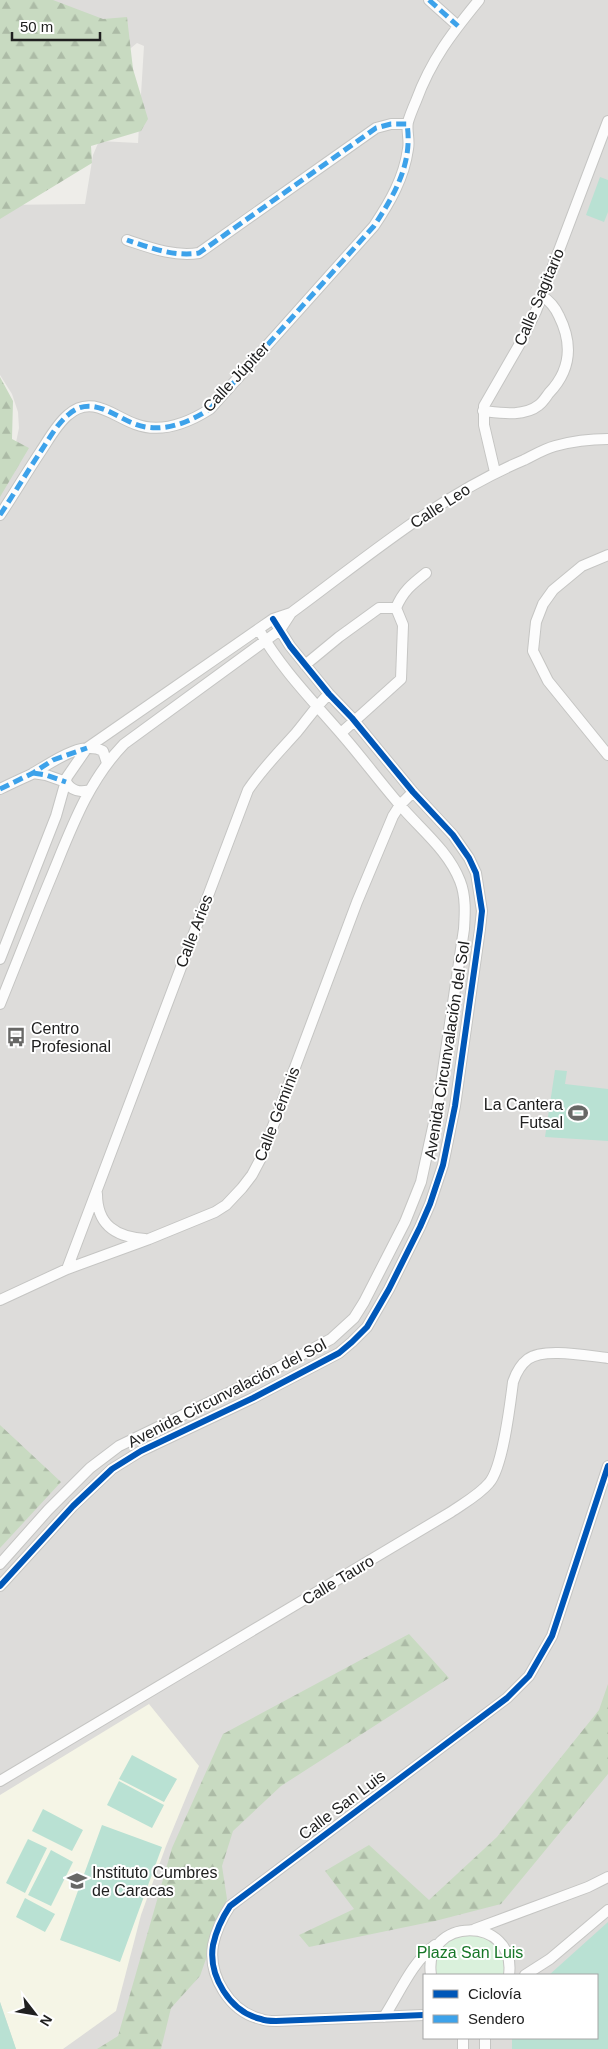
<svg xmlns="http://www.w3.org/2000/svg" width="608" height="2049" font-family="Arial,sans-serif">
<style>
.residential{fill:#dddcda;fill-rule:evenodd}
.education{fill:#f5f5e6}
.forest{fill:url(#forest-firs)}
.park{fill:#daf1dc}
.pitch{fill:#b9e1d3}
.lines{fill:none;stroke-linecap:round;stroke-linejoin:round}
.street-casing{stroke:#c5c5c3;stroke-width:12}
.street{stroke:#fcfcfc;stroke-width:10}
.quiet{stroke:#3da2ea;stroke-width:5;stroke-dasharray:10 5;stroke-linecap:butt}
.cycleway-casing{stroke:#fff;stroke-width:9}
.cycleway{stroke:#0057b8;stroke-width:6}
.labels{text-anchor:middle;dominant-baseline:central;stroke-width:4;stroke-linejoin:round;paint-order:stroke}
.street-label{font-size:16px;fill:#202020;stroke:#fff}
.poi-label{font-size:16px;fill:#202020;stroke:#fff;text-anchor:start}
.park-label{font-size:16px;fill:#167627;stroke:#fff}
</style>
<defs>
<pattern id="forest-firs" width="22" height="20" patternUnits="userSpaceOnUse" patternTransform="scale(1.25)"><rect width="22" height="20" fill="#c8dac1"/><path d="M5 1l3.5 6h-7zM16 11l3.5 6h-7z" fill="#acbba6"/></pattern>
</defs>
<rect width="100%" height="100%" fill="#eeede9"/>
<path class="residential" d="M0,0H608V2049H0V489L14,452L19,428L18,412L12,394L0,375V205L85,204L93,155L99,141L138,143L144,46L137,43L97,76ZM424,1975H597V2038H424Z"/>
<path class="education" d="M149,1704L199,1766L166,1846L141,1915L116,2011L63,2049H16L0,2002V1795Z"/>
<path class="forest" d="M0,0H53L103,19L127,17L133,69L148,119L141,131L91,146L92,163L0,219Z
M0,377L13,401L12,439L29,448L0,497Z
M0,1425L61,1482L0,1548Z
M409,1634L449,1678L281,1786L233,1831L222,1866L227,1899L200,1976L171,2008L161,2049H97L118,2036L172,1848L223,1734Z
M608,1684V1774L501,1904L435,1921L309,1947L299,1935L354,1909L325,1871L369,1845L429,1900L497,1837L599,1710Z"/>
<path class="park" d="M456,1932L498,1941L509,1975H431L433,1956Z"/>
<path class="pitch" d="M600,177L608,180V212L604,222L586,215Z
M555,1070L567,1071L565,1084L608,1089V1141L545,1137Z
M132,1755L177,1779L164,1802L119,1779Z
M119,1781L164,1805L152,1828L107,1805Z
M43,1809L83,1830L72,1851L32,1831Z
M102,1825L162,1847L120,1962L60,1940Z
M28,1839L47,1848L25,1893L6,1883Z
M51,1850L73,1862L51,1906L28,1895Z
M25,1898L55,1914L45,1932L16,1917Z
M608,1922V2049H512V2038H597V1975H549Z
M0,2002L16,2049H0Z"/>
<g class="lines">
<defs>
<path id="street" d="M429,0L458,26
M127,240C151,248 174,257 199,253L376,128L391,124H407
M483,411C501,413 524,417 539,405C543,402 546,397 549,393C571,370 573,344 559,316C555,307 550,301 542,296
M495,472L484,425V406L522,340L536,311L608,121
M0,515C14,494 27,472 41,451C49,439 57,424 68,415C91,394 113,416 135,424C161,434 188,423 210,409L374,226C390,202 404,178 408,149C410,140 406,130 408,122C410,115 413,108 416,101C431,60 452,33 479,0
M608,555L582,566L553,590L543,604L536,622L533,651L548,681L608,755
M396,608C403,591 412,584 426,573
M305,665L339,637L379,608H396L403,625L401,679L341,733
M33,773L46,775L66,782
M66,782C72,791 79,793 90,790
M0,789C10,784 21,779 32,774C51,763 81,740 103,751L107,763
M0,959L56,816L67,777L87,748L273,619L291,613C366,558 438,496 524,460C534,455 544,449 555,446C573,441 590,439 608,439
M0,1004C17,962 33,921 50,880C70,832 87,782 124,744L280,630L291,613
M97,1194C97,1225 116,1237 145,1239
M67,1269L248,790C262,769 279,752 296,733C307,720 316,706 329,694
M0,1300L67,1269L149,1239L215,1212L226,1205L242,1188L252,1175L261,1158L357,902L393,816L400,805L413,792
M0,1564L48,1510L90,1468L119,1446L247,1384L331,1339L354,1318L364,1302L405,1222L421,1182L438,1104L464,929C465,913 466,896 460,881C448,850 420,829 399,804C380,782 363,759 344,737C314,702 282,670 259,630
M0,1586L73,1506L112,1469L141,1451L253,1398L339,1353L352,1342L367,1327L389,1289L420,1227L430,1204L443,1165L455,1106L480,929L482,911L476,873L469,858L453,835L413,792L352,718L329,694L290,646L273,619
M0,1781L451,1512C464,1503 479,1495 489,1483C503,1467 510,1405 513,1382C516,1373 520,1365 528,1359C544,1347 588,1356 608,1358
M475,1929L588,1887L608,1877
M431,1975C422,1916 517,1915 509,1975
M525,1975L550,1959L608,1910
M424,2015L276,2021C271,2021 265,2021 261,2019C230,2012 208,1976 213,1945C216,1931 222,1918 230,1906L507,1698L529,1676L552,1636L608,1466
M384,2017C399,1994 412,1962 435,1945
M463,2038V2049
M485,2038V2049"/>
</defs>
<use href="#street" class="street-casing"/>
<use href="#street" class="street"/>
<path class="quiet" d="M429,0L458,26
M0,515C14,494 27,472 41,451C49,439 57,424 68,415C91,394 113,416 135,424C161,434 188,423 210,409L374,226C395,194 413,163 407,124H391L376,128L199,253C174,257 151,248 127,240
M33,773L46,775L66,782
M0,789L33,773L53,760L87,748"/>
<defs>
<path id="cycleway" d="M0,1586L73,1506L112,1469L141,1451L253,1398L339,1353L352,1342L367,1327L389,1289L420,1227L430,1204L443,1165L455,1106L480,929L482,911L476,873L469,858L453,835L413,792L352,718L329,694L290,646L273,619
M424,2015L276,2021C271,2021 265,2021 261,2019C230,2012 208,1976 213,1945C216,1931 222,1918 230,1906L507,1698L529,1676L552,1636L608,1466"/>
</defs>
<use href="#cycleway" class="cycleway-casing"/>
<use href="#cycleway" class="cycleway"/>
</g>
<defs>
<symbol id="bus-bare" viewBox="-9 -9 18 18"><path d="M-5-6H5V4H4V6H2V4H-2V6H-4V4H-5ZM-3.5-4V0h7V-4ZM-3.5 1.2v1.5H-2V1.2ZM2 1.2v1.5H3.5V1.2Z" fill="#686866" stroke="#fff" stroke-width="2.5" paint-order="stroke"/></symbol>
<symbol id="stadium-bare" viewBox="-9 -9 18 18"><path d="M0-5a6.5 5 0 1 0 0 10a6.5 5 0 1 0 0-10ZM-3.5-1.8h7v3.6h-7Z" fill="#686866" stroke="#fff" stroke-width="2.5" paint-order="stroke"/></symbol>
<symbol id="school-bare" viewBox="-9 -9 18 18"><path d="M0-5L7-2L0 1L-7-2ZM-4 1L0 2.5L4 1V4Q0 6-4 4Z" fill="#686866" stroke="#fff" stroke-width="2.5" paint-order="stroke"/></symbol>
</defs>
<g fill-rule="evenodd">
<use href="#bus-bare" x="2" y="1023" width="28" height="28"/>
<use href="#stadium-bare" x="564" y="1099" width="28" height="28"/>
<use href="#school-bare" x="63" y="1867" width="28" height="28"/>
</g>
<g class="labels">
<g class="street-label">
<text transform="translate(539 297) rotate(-67)">Calle Sagitario</text>
<text transform="translate(236 377) rotate(-47)">Calle Júpiter</text>
<text transform="translate(440 506) rotate(-33)">Calle Leo</text>
<text transform="translate(194 931) rotate(-69)">Calle Aries</text>
<text transform="translate(447 1050) rotate(-81)">Avenida Circunvalación del Sol</text>
<text transform="translate(277 1114) rotate(-69)">Calle Géminis</text>
<text transform="translate(227 1393) rotate(-27)">Avenida Circunvalación del Sol</text>
<text transform="translate(338 1580) rotate(-31)">Calle Tauro</text>
<text transform="translate(342 1805) rotate(-37)">Calle San Luis</text>
</g>
<g class="poi-label">
<text x="31" y="1028">Centro<tspan x="31" dy="18">Profesional</tspan></text>
<text x="563" y="1104" text-anchor="end">La Cantera<tspan x="563" dy="18">Futsal</tspan></text>
<text x="92" y="1872">Instituto Cumbres<tspan x="92" dy="18">de Caracas</tspan></text>
</g>
<g class="park-label">
<text x="470" y="1952">Plaza San Luis</text>
</g>
</g>
<rect x="423" y="1974" width="175" height="65" fill="#ffffff" stroke="#a6a6a6"/>
<rect x="433" y="1990" width="25" height="8" fill="#0057b8" stroke="#a6a6a6"/>
<text x="468" y="1999" font-size="15" fill="#202020">Ciclovía</text>
<rect x="433" y="2015" width="25" height="8" fill="#3da2ea" stroke="#a6a6a6"/>
<text x="468" y="2024" font-size="15" fill="#202020">Sendero</text>
<g transform="translate(35 2014) rotate(121)" stroke="#ffffff" stroke-width="4" paint-order="stroke">
<path d="M0-4L9 19L0 12L-9 19Z" fill="#202020"/>
<text y="-8" font-size="14" font-weight="bold" text-anchor="middle" fill="#202020">N</text>
</g>
<path d="M12 32v8h88v-8" fill="none" stroke="#202020" stroke-width="2.5"/>
<text x="20" y="32" font-size="15" fill="#202020" stroke="#ffffff" stroke-width="4" paint-order="stroke">50 m</text>
</svg>
